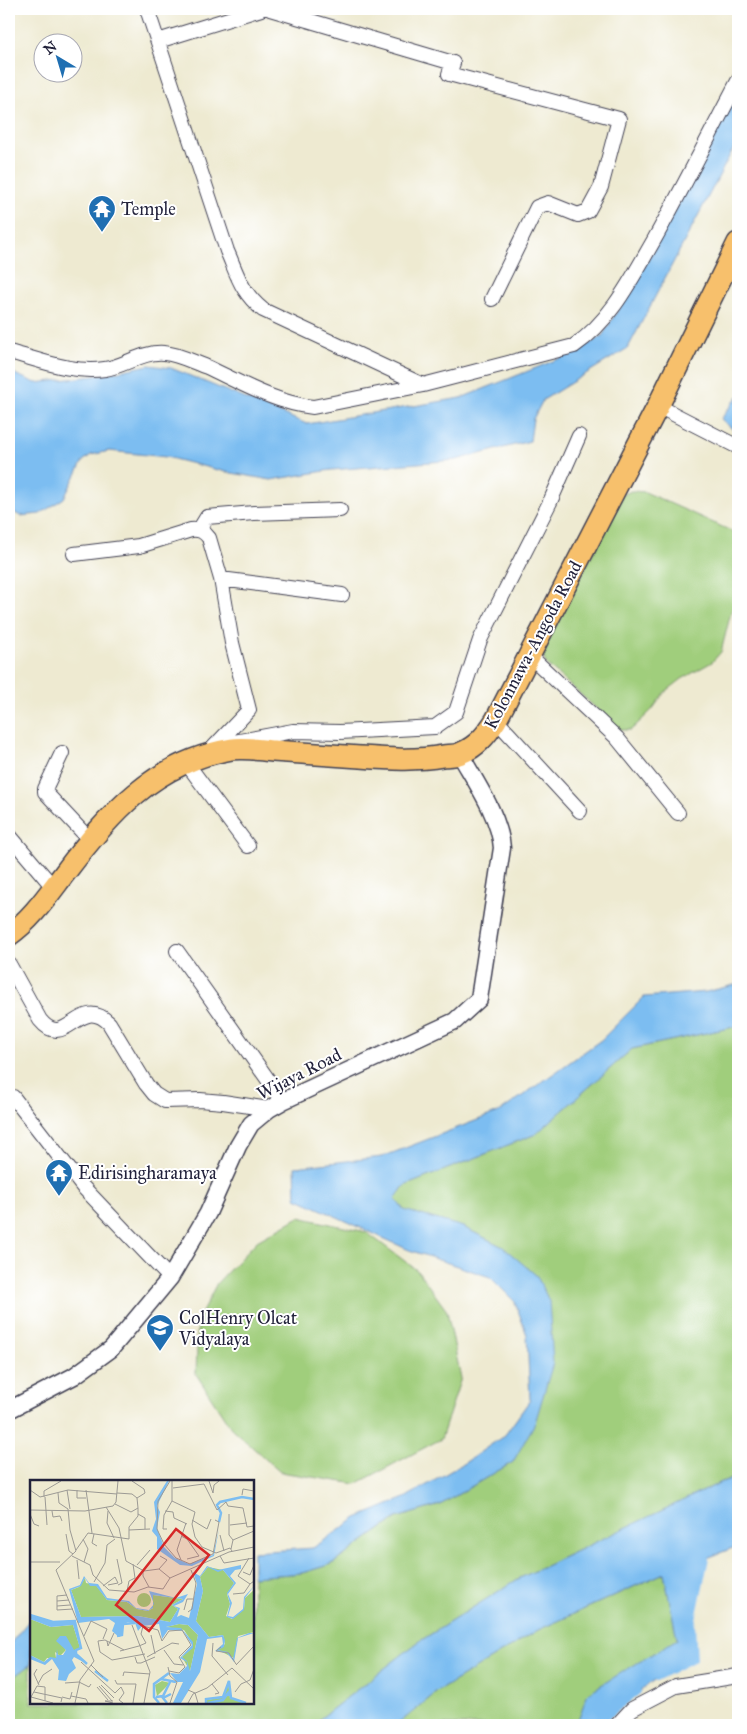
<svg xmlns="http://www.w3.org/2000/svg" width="747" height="1734" font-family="'IM FELL Great Primer',serif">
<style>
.green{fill:#a0ce7b;stroke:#61785b}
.water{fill:#7cbdf1;stroke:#4f7096}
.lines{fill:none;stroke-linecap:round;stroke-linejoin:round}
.stream{stroke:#7cbdf1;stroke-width:4}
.minor-casing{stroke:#414052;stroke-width:16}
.tertiary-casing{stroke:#414052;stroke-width:19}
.primary-casing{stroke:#414052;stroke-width:24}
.minor{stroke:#fff;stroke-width:14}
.tertiary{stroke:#fff;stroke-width:16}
.primary{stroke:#f7c06c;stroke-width:21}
.labels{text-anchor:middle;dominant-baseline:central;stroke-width:4;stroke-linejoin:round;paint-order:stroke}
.poi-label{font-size:18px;fill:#22223b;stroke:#fff;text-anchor:start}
.street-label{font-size:18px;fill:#22223b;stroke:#fff}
.inset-river{fill:none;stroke:#7cbdf1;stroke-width:2.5}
.inset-road{fill:none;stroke:#9c9a95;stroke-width:1}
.view{fill:#d62828;fill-opacity:0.15;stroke:#d62828;stroke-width:2.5}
.inset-edge{fill:none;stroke:#22223b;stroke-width:2.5}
</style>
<rect width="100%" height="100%" fill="#fff"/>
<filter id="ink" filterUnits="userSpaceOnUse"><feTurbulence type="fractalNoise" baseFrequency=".02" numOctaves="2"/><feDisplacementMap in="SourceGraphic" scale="10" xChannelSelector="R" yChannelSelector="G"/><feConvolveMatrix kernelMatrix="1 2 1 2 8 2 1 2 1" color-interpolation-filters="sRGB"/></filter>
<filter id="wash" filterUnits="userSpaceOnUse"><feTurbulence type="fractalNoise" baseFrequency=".0096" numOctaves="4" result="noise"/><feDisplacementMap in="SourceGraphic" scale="20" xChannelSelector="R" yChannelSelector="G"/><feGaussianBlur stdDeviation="1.12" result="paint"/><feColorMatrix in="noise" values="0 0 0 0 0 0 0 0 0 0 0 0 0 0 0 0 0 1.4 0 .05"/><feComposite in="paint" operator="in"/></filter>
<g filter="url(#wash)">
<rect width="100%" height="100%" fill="#eeead1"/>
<path class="green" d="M631,491L645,492L738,534V595L730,616L721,652L712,662L682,679L664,693L652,710L631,730H621L546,664L542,653L622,495Z
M738,1026V1477L724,1481L518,1579L417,1643L312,1725H9V1680L31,1664V1703H252L253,1577L302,1573L332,1564L397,1518L440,1505L513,1462L553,1363L503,1247L463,1227L404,1210L395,1199L404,1186L536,1134L632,1049Z
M299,1217L366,1232L418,1271L447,1311L461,1378L441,1439L356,1484L280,1472L231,1428L196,1374L198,1320L217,1283L257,1241Z
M664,1573L678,1639L589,1693L576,1725H397L438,1691L538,1630Z"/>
<path class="water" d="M738,90V140L628,348L543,400L533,419L530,441L456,460L331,470L271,480L226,472L166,457L109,451L91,455L83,461L64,498L40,514L20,516L9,509V369L17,375L36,383L94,376L149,365L171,368L307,424L461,398L578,351L602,336L646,264Z
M738,396V434L721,419Z
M738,984V1026L632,1049L536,1134L404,1186L395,1199L404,1210L463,1227L503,1247L537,1276L549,1301L553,1363L535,1423L513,1462L440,1505L396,1518L332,1564L302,1573L253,1577V1552L313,1548L357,1518L403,1499L466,1462L505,1435L530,1400L527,1335L515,1302L490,1277L409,1250L296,1198L295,1167L382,1157L501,1111L601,1040L644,997L706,992Z
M738,1477V1546L707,1558L693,1624L695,1659L654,1680L598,1725H576L588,1693L677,1639L664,1573L538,1630L438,1691L397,1725H312L417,1643L518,1579L724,1481Z
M31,1618V1664L9,1680V1645Z"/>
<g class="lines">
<path class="stream" d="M656,1679L695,1659L693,1624L707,1558
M598,1725L639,1692"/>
</g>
</g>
<g filter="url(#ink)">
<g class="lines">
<defs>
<path id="minor" d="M147,9L227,251C238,276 241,292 263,310L423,385
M270,9L453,63L449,74L619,119L601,187L588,211L578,215L548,203L537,207L492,299
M158,41L261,9
M9,352C40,360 73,374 105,369C125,366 143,351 164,353C178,354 193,362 207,367C241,383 276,403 313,407L423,385L574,346C611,321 632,278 654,240C683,188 710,134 738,81
M658,406L738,447
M199,530L207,517L254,513L340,510
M74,554L139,546L191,530C199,529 204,531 209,538L221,579L232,643L249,710L208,753
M221,579L342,595
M529,655L617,738L678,813
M496,720L580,811
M234,742L293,731L340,732L435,727L456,712L480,640L550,502L579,436
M62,753L45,789V792L90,840
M185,761L248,846
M9,835L54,888
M177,951L283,1101
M9,964L40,1020C66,1052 79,994 109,1023L146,1084L154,1094L165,1101L200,1100L223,1102L269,1109
M13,1097L83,1187L170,1278
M617,1725L632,1709L676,1686L738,1676"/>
<path id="tertiary" d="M9,1410L74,1376L111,1349L170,1278L208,1213L238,1146L251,1124L269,1109L283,1101L455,1021L479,999L502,848C500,817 475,781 460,754"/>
<path id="primary" d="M9,935C31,920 48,895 64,874C109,814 154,762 232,749C245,747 260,750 273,751C302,753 331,755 360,757C388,759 415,761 443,756C449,755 456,756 461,753C477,747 487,734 496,720L658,406L738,243"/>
</defs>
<use href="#minor" class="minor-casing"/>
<use href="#tertiary" class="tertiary-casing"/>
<use href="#primary" class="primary-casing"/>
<use href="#minor" class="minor"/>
<use href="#tertiary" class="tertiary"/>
<use href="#primary" class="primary"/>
</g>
</g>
<defs>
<symbol id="temple-pin" viewBox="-11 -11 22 30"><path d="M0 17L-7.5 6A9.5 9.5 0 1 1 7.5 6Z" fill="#1f6fb2" stroke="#fff"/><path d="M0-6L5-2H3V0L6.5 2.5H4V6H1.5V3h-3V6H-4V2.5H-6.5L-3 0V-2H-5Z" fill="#fff"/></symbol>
<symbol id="school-pin" viewBox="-11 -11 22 30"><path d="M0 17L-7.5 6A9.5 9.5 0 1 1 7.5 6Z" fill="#1f6fb2" stroke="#fff"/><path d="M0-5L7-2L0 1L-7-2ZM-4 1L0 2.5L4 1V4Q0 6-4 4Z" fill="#fff"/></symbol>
</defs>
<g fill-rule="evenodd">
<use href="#temple-pin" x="86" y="193" width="32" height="43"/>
<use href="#temple-pin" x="43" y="1157" width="32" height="43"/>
<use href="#school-pin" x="144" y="1312" width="32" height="43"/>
</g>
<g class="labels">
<g class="poi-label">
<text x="121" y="209">Temple</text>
<text x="78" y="1173">Edirisingharamaya</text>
<text x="179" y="1318">ColHenry Olcat<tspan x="179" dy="21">Vidyalaya</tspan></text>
</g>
<g class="street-label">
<text transform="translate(533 645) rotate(-62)">Kolonnawa-Angoda Road</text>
<text transform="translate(299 1074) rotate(-27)">Wijaya Road</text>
</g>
</g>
<g transform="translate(30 1480)">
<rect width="224" height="224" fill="#eeead1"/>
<path d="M178,87L193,90L204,103L197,114L200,124L196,136L202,139L214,129L215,118L224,110V152L208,156L204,178L188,170L195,164L193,155L179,157L166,141L173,111L170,97ZM55,98L56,103L66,105L77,120L97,122L107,129L118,131L123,128V115L153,119L142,125L148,129L140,142L108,136L51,137L41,110L49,107ZM107 120a7 7 0 1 1 14 0a7 7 0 1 1-14 0ZM0,139L21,147L43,145L50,168L44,171L38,163L30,162L36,170L30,176L25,172L26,178H17L14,182L0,175ZM149,144L158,145L168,155L160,191L152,177L162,168V162L154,150L136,147ZM132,201L140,203L127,216L125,205ZM198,201L200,218L213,223H177V220L194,217Z" fill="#a0ce7b"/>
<path d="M137,1H139L127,26L130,32L127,48L134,67L145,78L159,84L183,75L189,49L184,76L162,86L150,85L127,69V57L122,51L126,39L124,22ZM211,85V89L205,90L200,96L206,103L198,114L202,123L198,136L203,137L213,129L214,117L224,106L215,118L214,130L203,139L197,137L200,124L197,113L204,103L193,90L188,92L178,87L170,97L173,111L166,141L179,157L193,155L195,160L194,167L188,170L198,172L203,179L207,158L219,153H224L208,158L204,182L197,173L185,171L193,164L192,157L177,159L170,192L151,223H143L153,202H147L140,193L149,194L157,186V182L150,178L162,165L153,151L138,150L132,159L129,144L112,146L108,151L105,143L98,142L92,145V155L89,157L82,151L85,143L79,139L48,143L39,109L50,105L54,96L59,103L68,104L77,118L99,121L106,128L119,130L124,124L119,111L146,118L158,114L153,122L144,126L150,128L147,137L151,135L159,138L167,104L163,92L170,96L177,86L188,90ZM55,98L60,106H66L77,120L97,122L107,129L118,131L123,128V115L153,119L142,125L148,129L140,142L108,136L51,137L41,110L51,106ZM149,144L158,145L168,155L160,191L157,181L152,177L163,168V162L151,148L136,147ZM0,135L23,142L44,140L51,168L46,170V174L57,184L44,177L42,180L46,188L39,194L36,201L28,200L29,190L22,179L15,185L0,179V175L14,182L20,177L26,178L27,169L28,175H33L36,170L26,161L30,156H36L44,170L50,168L43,145L21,147L0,139Z" fill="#7cbdf1" fill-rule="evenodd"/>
<path class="inset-river" d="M189,42L191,33L187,25L190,22L212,17L224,19M0,135L23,142L46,141M45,142L51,168L46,170V174L57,184M87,156L92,155L93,144L105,143M65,191L78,201M131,199L146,202M126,217L133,216L140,202M129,223L124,217V204L139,193M137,223L133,218L141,214M176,223V219L193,217L199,201L201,218L216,223M178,223L193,220L198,213L199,216"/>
<path class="inset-road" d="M102,1L114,9L115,13L107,18M140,1L128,21L127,49L134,64L146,78L160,84L183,74L189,42L185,40M142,1V21L165,32L162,44L165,57L172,67L186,73L200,68L202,71M179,1L183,13L184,5L189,1M143,8L174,4L187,30L196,22L198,26L213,28L217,47L224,46M0,10L10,17L38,10L87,14M37,10L40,29M47,10V18H56M56,10L62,53M28,13L29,23L38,29M212,15L213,9L224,11M14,17V11L31,1M15,17L17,45M85,24L101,32L108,28L107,18L102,14L87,13M76,27L89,48L96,81L114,91L129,89L140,98L199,72L224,67M38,29L40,50L46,71L26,90L64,181L50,200L45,223M0,30L55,31L83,26L86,22L88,1M22,31L23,37L30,36L32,41M78,31L77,43L84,58M135,31L143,32L144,38L157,44M0,34L4,44L9,46M108,34L115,38V49M199,34V55L203,60M162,40L177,49L181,39M200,45L217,43M137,49H133L134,35L142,21M99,50L120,49M36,54L39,71L43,74M64,54L62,63L67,66M190,55L194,71M151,56L157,59L169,76L157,79M53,59L58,69L54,82M201,69L203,60L224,51M46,70L58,53L99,59V47L108,36V28M42,76L60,85L63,95L79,110L104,112L118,107L133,109L140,98M190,76L194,83L224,78M219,78L208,96L220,104L224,101M87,79L92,103L88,105M47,80L49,99M151,80L147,70L156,43M0,82H30M107,85L120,70M129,89L137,80L130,76M113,90V96L119,107M213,92L220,95L224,85M64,102L75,83L77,65L85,59M78,105L88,103L85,97M73,106L85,97M97,111L99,101L105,98L103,84M203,114L214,113L220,104M27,121V116L37,115M27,126V121L39,120M27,130V126L40,125M27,130L43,129M154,130L157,119H163M158,132L162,129L166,103L161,90M102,145L120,192L114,223M121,155L125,174M54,156L61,141L77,149L73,159M77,161L78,166L84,153M183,163L182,176L198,195M109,166L116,163L111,154L113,146L128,150L132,161L139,151L152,150L161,165L149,177L155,187L149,193L139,191M191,167L186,171L199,173L206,184M94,170L75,160L68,161L70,172L82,180L115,174M134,170L144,184L153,185M90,171L109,166M105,177L107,183H111L125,177M117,177L142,163L149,164M51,182L85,213M61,185L73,197M206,185L224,166M138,187L140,196L147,202L140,223M7,189L4,194L9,205M93,196L94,192L120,194M85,200L87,204H106L103,223M35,203L49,202L59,207L61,204M8,204L13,195L22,189M182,204L189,213L185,214M71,205L84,218M69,206L82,221M67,207L78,220M158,210L165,213L168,223M4,212L32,218L31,222M205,212L211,204L220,200L224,189M85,213L91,207L94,213L89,220L93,223M41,216L56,219L58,223M1,217L7,206L15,207V221M1,217L23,223M32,217L40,219L42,212M83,223L75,221H83M158,223L163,214L177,208L202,188L224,209"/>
<path class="view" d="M146,49L179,75L119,151L86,125Z"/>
<rect width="224" height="224" class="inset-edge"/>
</g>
<rect width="747" height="1734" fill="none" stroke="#fff" stroke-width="30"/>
<g transform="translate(58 58) rotate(322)"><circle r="24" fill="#ffffff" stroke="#a7a7b1"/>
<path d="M0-4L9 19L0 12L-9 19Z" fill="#1f6fb2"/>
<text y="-8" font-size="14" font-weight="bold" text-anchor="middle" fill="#22223b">N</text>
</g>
</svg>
